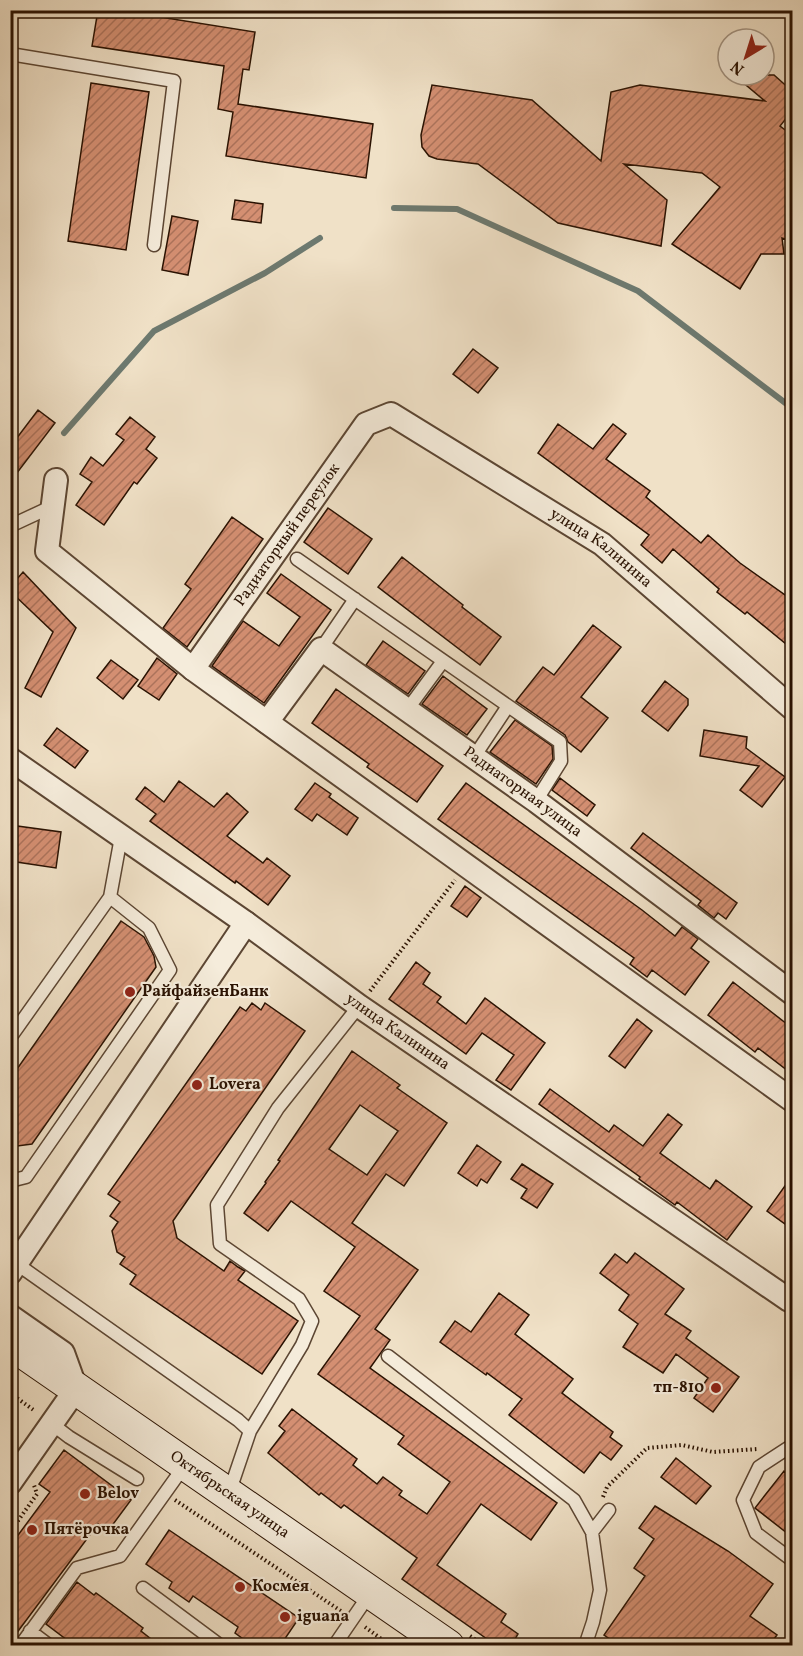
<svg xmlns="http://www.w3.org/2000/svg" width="803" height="1656" font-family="Vollkorn,serif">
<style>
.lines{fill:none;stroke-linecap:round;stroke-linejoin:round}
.stream{stroke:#6d796f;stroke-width:6}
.building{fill:url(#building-hatch);stroke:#2a1202;stroke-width:1.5;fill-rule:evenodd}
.lane-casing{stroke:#5c4633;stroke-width:15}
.street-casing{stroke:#5c4633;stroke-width:26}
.secondary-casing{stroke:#2a1202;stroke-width:34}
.path{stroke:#2a1202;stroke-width:4;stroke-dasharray:1.5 3;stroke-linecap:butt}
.lane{stroke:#f5ecdb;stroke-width:12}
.street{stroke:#f5ecdb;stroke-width:22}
.secondary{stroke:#f5ecdb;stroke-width:32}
.poi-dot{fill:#8f2418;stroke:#f5ecdb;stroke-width:2}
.labels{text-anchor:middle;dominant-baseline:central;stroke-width:4.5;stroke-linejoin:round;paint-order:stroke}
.street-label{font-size:16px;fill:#2a1202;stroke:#f5ecdb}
.poi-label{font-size:16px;font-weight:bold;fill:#2a1202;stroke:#f5ecdb;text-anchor:start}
</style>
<defs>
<pattern id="building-hatch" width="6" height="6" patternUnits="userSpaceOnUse" patternTransform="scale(1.5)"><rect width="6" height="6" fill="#d48f72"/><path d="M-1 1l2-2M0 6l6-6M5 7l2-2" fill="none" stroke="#ac735b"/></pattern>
</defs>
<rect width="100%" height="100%" fill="#f0e1c7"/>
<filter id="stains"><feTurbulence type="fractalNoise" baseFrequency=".00333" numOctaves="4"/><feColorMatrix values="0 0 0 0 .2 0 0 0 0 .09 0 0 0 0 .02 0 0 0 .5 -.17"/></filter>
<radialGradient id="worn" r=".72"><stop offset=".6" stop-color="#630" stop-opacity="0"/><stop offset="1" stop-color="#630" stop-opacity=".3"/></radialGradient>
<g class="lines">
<path class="stream" d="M394,208L457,209L638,291L792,408
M64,433L154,331L265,273L320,238"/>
</g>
<path class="building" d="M98,10H116L255,32L249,70L243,69L238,104L373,124L366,178L226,156L233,112L218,109L224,66L92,46Z
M734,75H774L792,91V111L780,126L792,135V241L782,238L784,254H761L740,289L672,244L720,187L702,173L624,164L667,200L661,246L558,223L478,164L437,159L429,156L422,147L421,135L432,85L532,100L601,161L611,92L640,85L765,101Z
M91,83L149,92L126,250L68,241Z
M235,200L263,204L261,223L232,219Z
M172,216L198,221L188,275L162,270Z
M473,349L498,368L478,393L453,374Z
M38,410L55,423L10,482V447Z
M130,417L155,437L146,449L157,458L137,484L134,482L104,525L76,505L92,482L80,474L91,457L103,466L124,440L116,434Z
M558,424L593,449L613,424L626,434L606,459L650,491L646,497L701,543L708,535L740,563L792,600V649L747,612L745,614L717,592L719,589L673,549L662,563L641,545L649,535L538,453Z
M328,508L372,539L348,574L304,542Z
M232,517L263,539L187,647L163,628L191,589L185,584Z
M402,557L463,605L462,607L501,637L480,665L378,587Z
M23,572L76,628L41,697L25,688L53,632L10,591V587Z
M281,574L331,610L264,703L212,666L243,621L279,646L300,617L267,593Z
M593,625L621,647L581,697L608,718L581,752L568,742L565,735L516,701L543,667L554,675Z
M383,641L425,671L408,694L366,665Z
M157,658L177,674L159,700L138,686Z
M111,660L138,680L123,699L97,678Z
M443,676L487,709L467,735L422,704Z
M665,681L688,699V705L668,731L642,711Z
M336,689L443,766L417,802L367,767L369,764L312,723Z
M515,720L552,746L553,759L536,784L490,752Z
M57,728L88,751L75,768L44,745Z
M704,730L747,737L746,748L785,777L762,807L740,790L759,766L700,756Z
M560,778L595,805L587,816L552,790Z
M179,781L214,807L227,793L248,812L227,836L263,863L267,858L290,876L268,905L236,881L235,883L150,821L156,814L136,799L145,787L164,802Z
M315,783L331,794L329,797L358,818L347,835L317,814L312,821L295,809Z
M466,783L642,910L675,936L682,927L698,939L691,948L709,962L685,995L652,970L647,977L630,964L634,958L438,819Z
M10,825L61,832L56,868L10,861Z
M643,833L737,903L726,919L718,913L714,918L698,905L701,901L631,848Z
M465,886L481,898L467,917L451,906Z
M121,921L144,937L154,956L156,967L32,1144L10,1147V1079Z
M416,962L430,973L423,984L441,997L437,1002L466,1024L485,998L545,1043L511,1090L496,1080L514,1055L482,1033L466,1054L389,999Z
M733,982L792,1028V1074L758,1048L755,1052L708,1015Z
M252,1003L261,1010L265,1003L305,1031L173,1221L177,1238L224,1271L230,1261L238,1267L245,1271L238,1280L298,1321L262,1374L130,1284L136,1275L120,1264L125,1257L117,1252L112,1231L118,1222L110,1216L120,1202L108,1194L240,1007L246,1011Z
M637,1019L652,1031L625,1068L609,1056Z
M352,1051L400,1085L397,1088L447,1123L404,1186L386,1174L352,1223L418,1270L375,1329L390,1340L370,1368L557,1503L531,1540L481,1504L437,1565L506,1614L501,1622L518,1634L511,1646H497L402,1579L417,1558L344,1505L341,1508L321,1493L319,1495L268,1453L285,1431L279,1426L292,1409L357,1459L353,1465L377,1484L383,1477L402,1491L399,1495L427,1514L450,1482L398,1444L404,1436L318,1374L360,1316L324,1291L355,1247L291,1201L268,1231L244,1213L266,1183L265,1182L280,1161L278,1160ZM360,1105L398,1131L367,1175L329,1149Z
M550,1089L609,1132L614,1125L643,1146L668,1114L682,1125L660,1153L710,1189L716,1180L752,1207L727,1240L677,1202L675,1205L639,1179L640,1177L539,1104Z
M477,1145L501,1162L487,1183L481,1179L477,1186L458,1173Z
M522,1164L553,1184L537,1208L521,1198L527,1189L511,1179Z
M792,1176V1229L767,1211Z
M635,1253L684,1289L665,1314L691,1331L686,1338L739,1377L713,1412L694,1398L708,1378L676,1354L663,1373L623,1347L638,1324L619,1310L629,1295L600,1273L615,1254L627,1263Z
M499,1293L529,1315L515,1334L573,1379L562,1393L613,1432L610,1437L622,1446L611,1460L600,1452L584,1473L509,1415L522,1399L487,1373L486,1375L440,1342L455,1321L471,1332Z
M64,1450L131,1500L108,1531L98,1524L10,1642V1546L50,1492L39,1484Z
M676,1458L711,1486L696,1504L661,1477Z
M784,1471L792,1478V1537L755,1508Z
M655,1506L728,1551L773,1584L750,1616L777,1635L769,1646H620L604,1635L645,1576L634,1568L654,1539L639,1528Z
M169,1530L299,1618L280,1646H266L258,1640L253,1646L235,1633L238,1627L193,1596L189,1602L169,1588L172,1582L146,1564Z
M77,1582L94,1595L96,1593L103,1598L143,1628L141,1631L160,1646H75L46,1624Z"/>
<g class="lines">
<defs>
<path id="lane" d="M10,54L174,81L154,245
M10,526L53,506
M297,559L560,742L561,761L536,801
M321,649L355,599
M407,710L443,661
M474,757L508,706
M10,1038L110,897L121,837
M10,1181L26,1177L170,970L149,928L110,897
M17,1264L238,1420L250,1431
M388,1356L574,1500L592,1532
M52,1424L69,1437L137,1479
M792,1449L788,1448L759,1467L743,1500L756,1533L792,1560
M229,1493L250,1431L302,1345L312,1321L299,1299L220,1244L217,1205L278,1108L359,1006
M143,1588L221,1646
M30,1631L50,1646
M20,1646L77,1568L120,1556L185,1465
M334,1646L371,1592
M585,1646L593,1622L600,1590L592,1532L609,1510"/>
<g id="street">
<path d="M56,480L47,551L193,669L792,1100"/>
<path id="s1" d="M193,669L366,424L391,414L602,544L792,708"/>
<path id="s2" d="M267,722L321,649L536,801L792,993"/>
<path id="s3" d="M10,759L246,923L359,1006L789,1300"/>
<path d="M10,1273L246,923"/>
<path d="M10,1316L63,1353L76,1389L10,1483"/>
</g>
<g id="secondary">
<path id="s4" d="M10,1343L448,1646"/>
</g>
</defs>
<use href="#lane" class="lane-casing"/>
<use href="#street" class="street-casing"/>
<use href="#secondary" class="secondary-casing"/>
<path class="path" d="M370,991L455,880
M10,1393L35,1411
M603,1497L607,1487L647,1448L682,1445L713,1452L758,1449
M175,1500L341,1611
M10,1532L37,1494L34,1485
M365,1627L391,1646
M470,1636L485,1646"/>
<use href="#lane" class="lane"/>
<use href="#street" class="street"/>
<use href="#secondary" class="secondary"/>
</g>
<g class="poi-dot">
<circle cx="130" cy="992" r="6"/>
<circle cx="197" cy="1085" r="6"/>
<circle cx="716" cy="1388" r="6"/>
<circle cx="85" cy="1494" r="6"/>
<circle cx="32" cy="1530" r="6"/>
<circle cx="240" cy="1587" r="6"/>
<circle cx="285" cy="1617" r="6"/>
</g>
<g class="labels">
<g class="street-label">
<text stroke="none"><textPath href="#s1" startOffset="164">Радиаторный переулок</textPath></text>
<text stroke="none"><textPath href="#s1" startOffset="576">улица Калинина</textPath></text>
<text stroke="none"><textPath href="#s2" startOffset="338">Радиаторная улица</textPath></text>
<text stroke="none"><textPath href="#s3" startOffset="474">улица Калинина</textPath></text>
<text stroke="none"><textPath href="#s4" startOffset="267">Октябрьская улица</textPath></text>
</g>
<g class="poi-label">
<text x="142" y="992">РайфайзенБанк</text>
<text x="209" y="1085">Lovera</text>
<text x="704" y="1388" text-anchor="end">тп-810</text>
<text x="97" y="1494">Belov</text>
<text x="44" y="1530">Пятёрочка</text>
<text x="252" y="1587">Космея</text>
<text x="297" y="1617">iguana</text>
</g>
</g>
<rect width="803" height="1656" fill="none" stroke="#f0e1c7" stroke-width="36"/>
<rect x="12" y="12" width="779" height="1632" fill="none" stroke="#2a1202" stroke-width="3"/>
<rect x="18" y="18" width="767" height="1620" fill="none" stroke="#2a1202" stroke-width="1.5"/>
<g transform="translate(746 57) rotate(218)"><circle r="28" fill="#f5ecdb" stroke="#a49584" stroke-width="1.5"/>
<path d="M0-4.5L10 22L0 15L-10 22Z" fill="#8f2418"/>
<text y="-9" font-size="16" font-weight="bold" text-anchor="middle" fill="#2a1202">N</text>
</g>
<rect width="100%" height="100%" filter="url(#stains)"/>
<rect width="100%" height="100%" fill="url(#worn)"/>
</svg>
